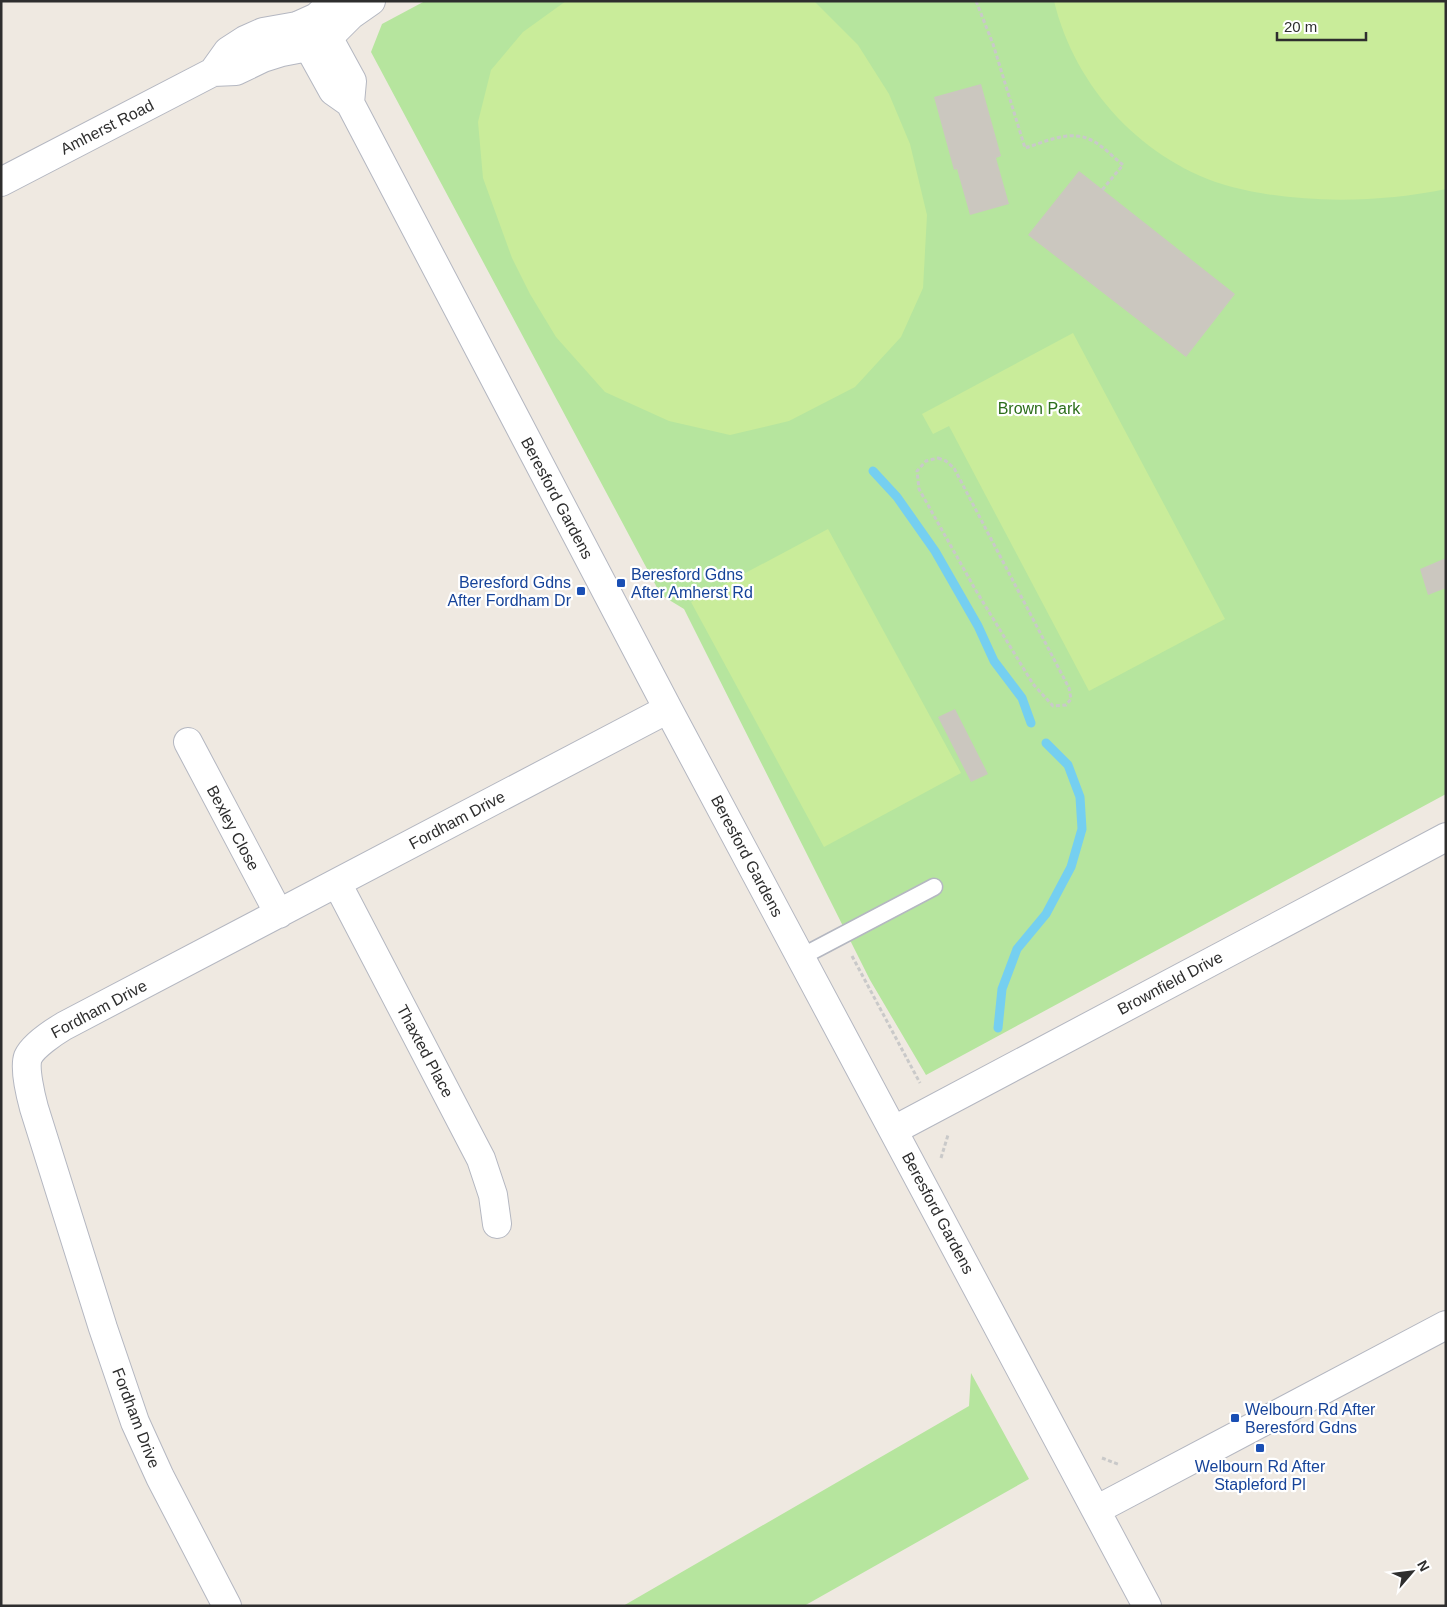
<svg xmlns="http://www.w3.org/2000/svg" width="1447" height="1607" font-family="Arial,sans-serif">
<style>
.green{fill:#b6e59e}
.pitch{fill:#c9ec9a}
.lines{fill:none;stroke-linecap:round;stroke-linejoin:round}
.stream{stroke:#75cff0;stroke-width:9}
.building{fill:#cbc7bf}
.service-casing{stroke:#b4b7c1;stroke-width:19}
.minor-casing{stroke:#b4b7c1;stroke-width:30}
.tertiary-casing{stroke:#b4b7c1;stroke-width:30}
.path{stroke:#c9c9c9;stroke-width:3;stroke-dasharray:4 2.5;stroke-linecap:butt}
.service{stroke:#fff;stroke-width:16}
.minor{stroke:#fff;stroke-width:28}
.tertiary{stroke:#fff;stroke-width:28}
.transit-dot{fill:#1a4fb4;stroke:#fff;stroke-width:2}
.labels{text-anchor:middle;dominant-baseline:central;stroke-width:4.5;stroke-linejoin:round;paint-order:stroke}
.street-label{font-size:16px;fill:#2e2e2e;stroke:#fff}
.park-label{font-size:16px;fill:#2c6e1b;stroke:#fff}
.transit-label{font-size:16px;fill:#164399;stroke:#fff;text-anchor:start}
</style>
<rect width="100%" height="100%" fill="#efe9e1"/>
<path class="green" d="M425,1H1446V794L926,1075L870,980L684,609L661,595L371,52L382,24Z
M971,1373L1029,1479L804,1606H623L969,1406Z"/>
<path class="pitch" d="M566,1H814L858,45L889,94L910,144L927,215L923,288L901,337L855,387L789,421L730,435L669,421L605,392L556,337L530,294L512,258L483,178L478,122L491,70L523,32Z
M1054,1H1446V189C1379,203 1298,204 1232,187C1144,163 1075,88 1054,1Z
M1073,333L1225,619L1089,691L949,426L933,434L922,414Z
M828,529L961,773L824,847L691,602Z"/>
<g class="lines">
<path class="stream" d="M873,471L897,497L935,551L978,626L994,661L1022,698L1031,723
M998,1028L1002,989L1017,949L1046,914L1071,867L1082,829L1080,797L1068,765L1046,743"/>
</g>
<path class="building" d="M981,84L1001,156L996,158L1009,204L970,215L957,169L954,170L934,97Z
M1079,171L1235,294L1186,357L1028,235Z
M1446,558V588L1428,595L1420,569Z
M955,709L988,774L971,782L938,717Z"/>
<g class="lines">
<defs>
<path id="service" d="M801,957L934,887"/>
<path id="minor" d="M317,17L352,81L350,103
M297,26L333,91L350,103L668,709L1147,1606
M188,742L279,914
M337,883L481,1159L493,1195L497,1224
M894,1130L1446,837
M1096,1510L1446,1325
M227,1606L160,1477L135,1422L103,1328L34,1108C31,1097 24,1068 28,1057C33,1046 54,1032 64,1026L668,709"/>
<path id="tertiary" d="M213,72L228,51L245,40L263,32L297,26L317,17L333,1
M1,182L213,72L236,71L263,58L282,52L308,47L329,37L351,15L371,1"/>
</defs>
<use href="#service" class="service-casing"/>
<use href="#minor" class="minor-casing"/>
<use href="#tertiary" class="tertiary-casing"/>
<path class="path" d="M976,1L993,44L1025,148C1045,142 1068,130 1089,139C1101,144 1112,156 1123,165L1102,190
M938,458L946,461L954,468L1069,688L1071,699L1066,705L1053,706L1033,684L975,589L919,489L917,471L926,461Z
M852,956L920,1083
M941,1158L948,1135
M1102,1458L1120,1465"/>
<use href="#service" class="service"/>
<use href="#minor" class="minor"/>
<use href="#tertiary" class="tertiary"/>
</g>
<g class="transit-dot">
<rect x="616" y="578" width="10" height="10" rx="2.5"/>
<rect x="576" y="586" width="10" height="10" rx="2.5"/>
<rect x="1230" y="1413" width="10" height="10" rx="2.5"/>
<rect x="1255" y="1443" width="10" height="10" rx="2.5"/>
</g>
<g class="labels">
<g class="street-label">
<text transform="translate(107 127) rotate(-27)">Amherst Road</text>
<text transform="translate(557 498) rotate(62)">Beresford Gardens</text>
<text transform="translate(457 820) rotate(-28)">Fordham Drive</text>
<text transform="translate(233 828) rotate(62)">Bexley Close</text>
<text transform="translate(747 856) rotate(62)">Beresford Gardens</text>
<text transform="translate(1170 983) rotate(-28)">Brownfield Drive</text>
<text transform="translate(99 1009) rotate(-28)">Fordham Drive</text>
<text transform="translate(425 1051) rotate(62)">Thaxted Place</text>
<text transform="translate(938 1213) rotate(62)">Beresford Gardens</text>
<text transform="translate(136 1418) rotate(69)">Fordham Drive</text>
</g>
<g class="park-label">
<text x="1039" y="408">Brown Park</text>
</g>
<g class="transit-label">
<text x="631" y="574">Beresford Gdns<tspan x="631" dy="18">After Amherst Rd</tspan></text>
<text x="571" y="582" text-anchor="end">Beresford Gdns<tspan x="571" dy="18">After Fordham Dr</tspan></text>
<text x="1245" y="1409">Welbourn Rd After<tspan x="1245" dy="18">Beresford Gdns</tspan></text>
<text x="1260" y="1466" text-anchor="middle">Welbourn Rd After<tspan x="1260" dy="18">Stapleford Pl</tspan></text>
</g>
</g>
<rect width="1447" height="1607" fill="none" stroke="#2e2e2e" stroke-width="5"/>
<g transform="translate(1412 1572) rotate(62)" stroke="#ffffff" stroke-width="4" paint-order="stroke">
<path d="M0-4L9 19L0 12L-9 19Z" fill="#2e2e2e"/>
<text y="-8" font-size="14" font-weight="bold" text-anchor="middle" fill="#2e2e2e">N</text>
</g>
<path d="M1277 32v8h89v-8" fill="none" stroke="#2e2e2e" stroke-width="2.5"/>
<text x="1284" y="32" font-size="15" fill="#2e2e2e" stroke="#ffffff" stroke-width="4" paint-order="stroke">20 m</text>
</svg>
